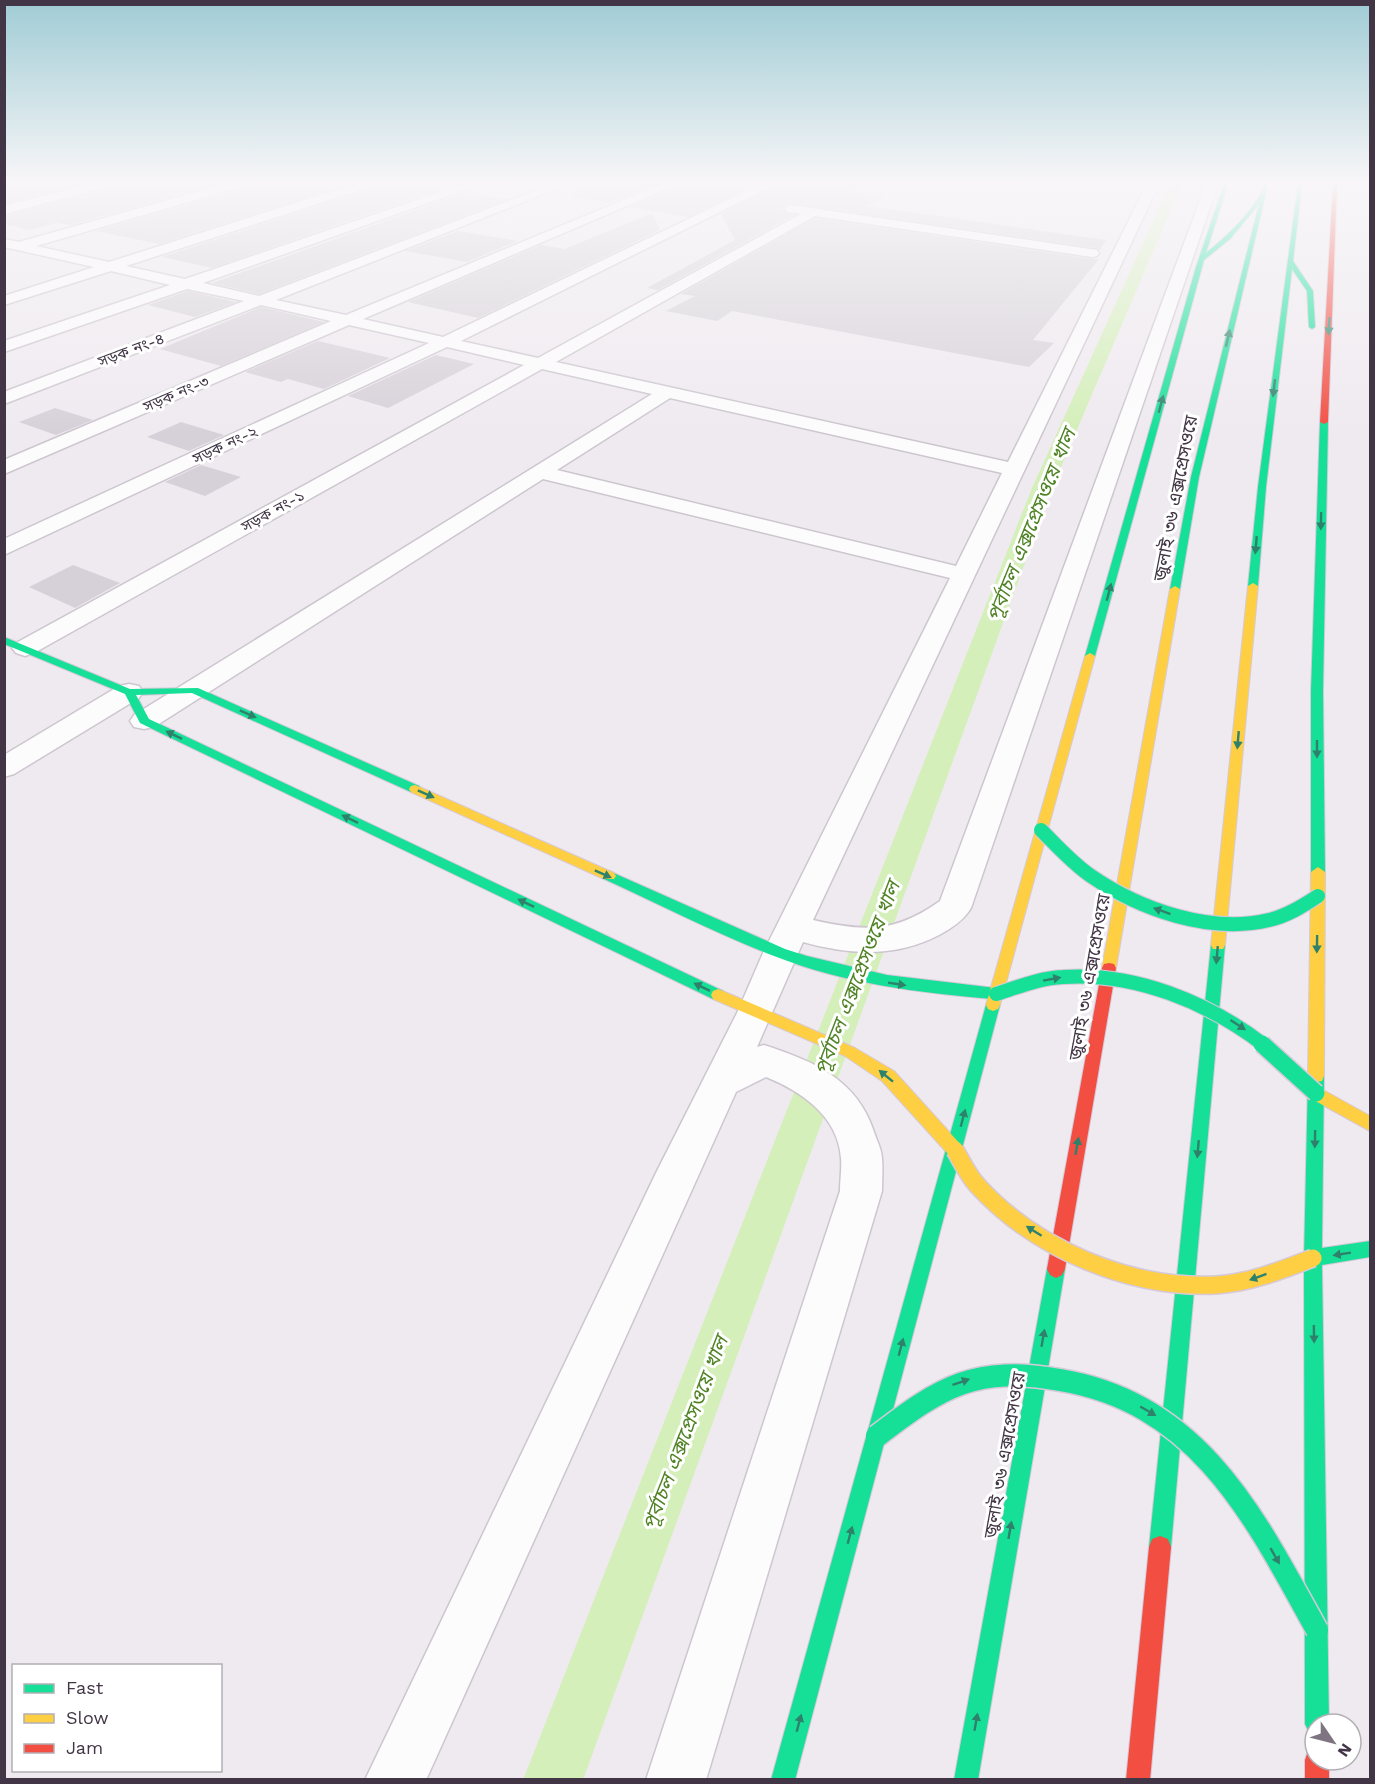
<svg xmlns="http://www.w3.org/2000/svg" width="1375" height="1784" font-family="'Work Sans','Noto Sans Bengali',sans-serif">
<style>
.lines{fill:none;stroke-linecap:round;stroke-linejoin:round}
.canal{fill:#d4efb9;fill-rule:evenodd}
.building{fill:#d6d1d8}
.street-casing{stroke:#cdc6cf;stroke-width:3}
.fast-casing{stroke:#d6c9d9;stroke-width:2}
.slow-casing{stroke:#d6c9d9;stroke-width:2}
.jam-casing{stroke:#d6c9d9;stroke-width:2}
.street{fill:#fdfcfd;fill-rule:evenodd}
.fast{fill:#16e098;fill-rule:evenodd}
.slow{fill:#ffcf43;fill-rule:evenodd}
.jam{fill:#f24e42;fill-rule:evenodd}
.fast-bridge-far2-casing{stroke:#d6c9d9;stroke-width:16;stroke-linecap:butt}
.fast-bridge-far1-casing{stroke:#d6c9d9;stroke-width:20;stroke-linecap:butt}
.fast-bridge-casing{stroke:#d6c9d9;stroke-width:25;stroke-linecap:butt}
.slow-bridge-casing{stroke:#d6c9d9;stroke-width:20;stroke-linecap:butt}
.fast-bridge-far2{stroke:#16e098;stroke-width:14}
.fast-bridge-far1{stroke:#16e098;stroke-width:17}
.fast-bridge{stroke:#16e098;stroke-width:22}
.slow-bridge{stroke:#ffcf43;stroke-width:17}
.oneway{fill:#2e826b}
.labels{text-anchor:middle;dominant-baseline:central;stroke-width:6;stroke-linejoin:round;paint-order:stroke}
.far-street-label{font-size:15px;fill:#423646;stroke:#fff}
.street-label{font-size:18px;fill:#423646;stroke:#fff}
.water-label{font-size:20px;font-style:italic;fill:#508325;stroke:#fff}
</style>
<rect width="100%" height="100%" fill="#efeaf0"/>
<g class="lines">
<path class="canal" d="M1170,184H1182L1052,488L583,1780H523L1032,488Z"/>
</g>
<path class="building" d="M4,184H82L4,204Z
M111,184H218L70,225L56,223L30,230L4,224V216L108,189Z
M245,184H322L323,189L329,190L159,244L96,231L242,189Z
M379,184H400L441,189L212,268L162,257L371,189Z
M574,184H657L609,203L573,197Z
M680,184H756L688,217L630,207Z
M778,184H864L850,191L886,196L868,206L1106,240L1100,250L1097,248L790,203L785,205L783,210L787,214L794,215L658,290L647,288L735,240L721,214Z
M464,193L508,199L259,294L212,283Z
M652,213L660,230L478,318L408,302L541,245L565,249Z
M815,218L1092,259H1099L1033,340L1054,343L1029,367L732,311L717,321L666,311L695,296L681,294Z
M458,231L518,241L467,262L405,251Z
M188,291L236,302L195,317L148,305Z
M261,307L324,322L221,366L160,349Z
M318,341L390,358L324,389L288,379L281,382L245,372Z
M436,355L474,364L388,408L348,396Z
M55,408L93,420L56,435L19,422Z
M181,422L224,435L189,451L147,437Z
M201,465L241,477L205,496L165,482Z
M73,565L120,583L75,608L29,587Z"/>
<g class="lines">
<defs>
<path id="street" d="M90,184H109L107,187L4,214V206Z
M225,184H243L241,187L36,246L109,262L355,184H372L370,187L126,266L185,279L464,184H481L203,283L259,296L553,184H569L276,300L346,315L662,184H678L363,319L443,337L761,184H776L461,341L538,358L801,214L787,212L785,209L787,206L791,205L1097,250L1099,253L1097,256L1092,257L815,216L556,362L1008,462L1147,184H1159L813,920C865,932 895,933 940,901L1206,184H1218L971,908C964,920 952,928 939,935C895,958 850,955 803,942L757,1047L764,1045C813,1061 857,1079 874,1132C877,1141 882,1150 882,1159C883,1169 882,1180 882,1191L706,1780H646L840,1191C840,1180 842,1169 841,1158C838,1116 801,1091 766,1077L736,1092L426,1780H365L657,1171L737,1013L763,953L950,578L543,479L154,727L144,729L134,727L130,721L134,715L652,394L542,369L34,653L25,656L16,653L12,648L16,643L524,365L447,347L4,555V539L429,343L349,325L4,474V460L331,321L261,305L4,404V392L244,301L187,289L4,352V341L170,285L111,271L4,305V296L94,267L4,247V239L19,242ZM670,398L1002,473L956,566L557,470Z
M129,684L139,686L143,692L139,698L14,774L4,777V755L119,686Z"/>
<path id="fast" d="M1224,184H1228L1206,253C1226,237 1257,209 1264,184H1268L1199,477L1180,589L1175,592L1170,589L1191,477L1259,204L1230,239L1204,260L1095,656L1090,659L1086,658L1085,656L1196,267Z
M1298,184H1302L1293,261L1313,291L1315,327L1312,329L1309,327L1307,291L1292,269L1266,487L1258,586L1253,589L1248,586L1258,487Z
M1324,420L1328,422L1323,691L1325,872L1318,877L1311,872V691L1320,422Z
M4,637L130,689L198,688L419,786L421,789L419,792H411L192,693L136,695L149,719L723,991L725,995L723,999H713L140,723L125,694L4,644Z
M609,871L785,949L807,956L887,975L996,988L1001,990L1003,994L1001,998L994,1000L998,1001L1000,1005L795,1780H771L986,1005L988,1001L992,999C920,993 842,983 774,956C717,934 661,905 604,879L602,876Z
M1218,940L1223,941L1225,945L1171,1547L1168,1555L1160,1558L1152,1555L1149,1547L1211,945L1213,941Z
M1316,1070L1322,1071L1324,1076L1322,1248L1370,1241V1257L1322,1265L1329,1724H1315V1735L1309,1732L1305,1724L1304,1258L1308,1076L1310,1071Z
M1056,1260L1062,1263L1065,1269L978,1780H954L1047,1269L1050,1263Z"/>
<path id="slow" d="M1253,583L1258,586L1225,945L1223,949H1213L1211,945L1248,586Z
M1175,586L1180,589L1116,968L1114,972H1104L1102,968L1170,589Z
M1090,653L1095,656L1000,1005L998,1009L993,1011L988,1009L986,1005L1085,656Z
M415,785L614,873L616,876L614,879H604L411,792L409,789L411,786Z
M1318,867L1325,872L1324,1076L1322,1081L1316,1082L1310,1081L1308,1076L1311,872Z
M718,989L855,1048L894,1071L961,1145L963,1150L961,1155L955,1157L949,1155L882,1081L845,1056L713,999L711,995L713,991Z
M1316,1086L1370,1116V1131L1310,1098L1308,1093L1310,1088Z"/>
<path id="jam" d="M1333,184H1337L1328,422L1324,424L1320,422Z
M1109,963L1114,964L1116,968L1065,1269L1062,1275L1056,1278L1050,1275L1047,1269L1102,968L1104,964Z
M1160,1536L1168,1539L1171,1547L1150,1780H1126L1149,1547L1152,1539Z
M1315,1749V1760H1329V1780H1305V1760L1308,1751Z"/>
</defs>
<use href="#street" class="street-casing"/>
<use href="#fast" class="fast-casing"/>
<use href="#slow" class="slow-casing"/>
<use href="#jam" class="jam-casing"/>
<use href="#street" class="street"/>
<use href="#fast" class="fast"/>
<use href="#slow" class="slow"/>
<use href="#jam" class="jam"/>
<defs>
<path id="fast-bridge-far2" d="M1041,830C1057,846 1073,864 1091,876C1141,910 1210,934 1269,920C1287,916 1303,906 1318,896
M996,994C1018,987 1040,978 1063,977C1134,972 1208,1002 1264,1045"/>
<path id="fast-bridge-far1" d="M1262,1044L1316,1093"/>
<path id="fast-bridge" d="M877,1436C942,1386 976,1365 1060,1380C1200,1403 1255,1518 1317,1630"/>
<path id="slow-bridge" d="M955,1150C962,1162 968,1175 977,1185C1035,1249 1130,1289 1216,1285C1250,1283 1282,1270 1313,1258"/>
</defs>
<use href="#fast-bridge-far2" class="fast-bridge-far2-casing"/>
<use href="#fast-bridge-far1" class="fast-bridge-far1-casing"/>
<use href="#fast-bridge" class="fast-bridge-casing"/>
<use href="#slow-bridge" class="slow-bridge-casing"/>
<use href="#fast-bridge-far2" class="fast-bridge-far2"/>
<use href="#fast-bridge-far1" class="fast-bridge-far1"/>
<use href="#fast-bridge" class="fast-bridge"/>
<use href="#slow-bridge" class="slow-bridge"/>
</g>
<defs><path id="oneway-solid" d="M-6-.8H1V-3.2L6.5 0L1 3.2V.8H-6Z" transform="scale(1.5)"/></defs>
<g class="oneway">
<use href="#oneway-solid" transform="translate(1329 326) rotate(93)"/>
<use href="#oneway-solid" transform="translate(1228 338) rotate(-77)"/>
<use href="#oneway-solid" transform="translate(1274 388) rotate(97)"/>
<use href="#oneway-solid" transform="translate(1161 404) rotate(-75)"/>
<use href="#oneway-solid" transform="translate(1321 521) rotate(91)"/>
<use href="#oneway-solid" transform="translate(1256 545) rotate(95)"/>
<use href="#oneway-solid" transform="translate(1109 592) rotate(-75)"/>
<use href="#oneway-solid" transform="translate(248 714) rotate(24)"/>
<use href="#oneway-solid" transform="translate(174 735) rotate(-154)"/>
<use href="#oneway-solid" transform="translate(1238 740) rotate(95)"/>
<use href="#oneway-solid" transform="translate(1317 749) rotate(90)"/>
<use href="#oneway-solid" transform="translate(426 794) rotate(24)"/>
<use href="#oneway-solid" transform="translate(350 819) rotate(-154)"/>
<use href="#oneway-solid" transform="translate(603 874) rotate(24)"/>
<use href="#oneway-solid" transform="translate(526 903) rotate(-154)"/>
<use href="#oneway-solid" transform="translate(1162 911) rotate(-160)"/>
<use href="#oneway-solid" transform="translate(1317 944) rotate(91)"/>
<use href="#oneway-solid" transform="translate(1217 955) rotate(95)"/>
<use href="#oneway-solid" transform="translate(1052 979) rotate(-10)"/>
<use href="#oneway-solid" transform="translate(897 984) rotate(9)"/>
<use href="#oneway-solid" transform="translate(702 987) rotate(-154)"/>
<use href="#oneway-solid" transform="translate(1238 1025) rotate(33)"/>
<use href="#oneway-solid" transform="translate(886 1076) rotate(-141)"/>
<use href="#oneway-solid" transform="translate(963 1118) rotate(-75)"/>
<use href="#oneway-solid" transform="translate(1315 1139) rotate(91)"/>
<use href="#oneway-solid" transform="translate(1077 1146) rotate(-80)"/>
<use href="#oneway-solid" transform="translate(1198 1149) rotate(95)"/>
<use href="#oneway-solid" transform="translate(1034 1231) rotate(-148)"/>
<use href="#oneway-solid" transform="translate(1342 1254) rotate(171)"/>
<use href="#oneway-solid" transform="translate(1258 1277) rotate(160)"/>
<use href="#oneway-solid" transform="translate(1314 1334) rotate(89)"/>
<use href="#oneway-solid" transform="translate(1043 1338) rotate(-80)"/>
<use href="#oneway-solid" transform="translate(901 1347) rotate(-75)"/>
<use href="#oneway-solid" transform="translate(961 1382) rotate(-19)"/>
<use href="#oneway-solid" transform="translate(1148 1411) rotate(30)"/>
<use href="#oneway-solid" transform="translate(1010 1530) rotate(-80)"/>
<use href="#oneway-solid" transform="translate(850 1535) rotate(-75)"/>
<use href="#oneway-solid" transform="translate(1275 1556) rotate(60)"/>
<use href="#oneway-solid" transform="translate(976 1722) rotate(-80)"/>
<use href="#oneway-solid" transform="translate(799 1723) rotate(-75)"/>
</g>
<linearGradient id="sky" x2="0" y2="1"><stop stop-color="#a0ccd5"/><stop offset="0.42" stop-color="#f8f6f8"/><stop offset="1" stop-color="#f8f6f8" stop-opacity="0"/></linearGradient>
<rect width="1375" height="434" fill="url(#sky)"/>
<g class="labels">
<g class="far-street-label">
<text transform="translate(131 350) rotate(-21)">সড়ক নং-৪</text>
<text transform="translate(176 394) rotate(-23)">সড়ক নং-৩</text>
<text transform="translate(225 445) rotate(-25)">সড়ক নং-২</text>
<text transform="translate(273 511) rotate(-29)">সড়ক নং-১</text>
</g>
<g class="street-label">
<text transform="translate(1175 498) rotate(-79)">জুলাই ৩৬ এক্সপ্রেসওয়ে</text>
<text transform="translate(1089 977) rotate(-80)">জুলাই ৩৬ এক্সপ্রেসওয়ে</text>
<text transform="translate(1004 1455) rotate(-80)">জুলাই ৩৬ এক্সপ্রেসওয়ে</text>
</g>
<g class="water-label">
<text transform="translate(1031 525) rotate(-68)">পূর্বাচল এক্সপ্রেসওয়ে খাল</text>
<text transform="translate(857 978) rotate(-69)">পূর্বাচল এক্সপ্রেসওয়ে খাল</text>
<text transform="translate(685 1433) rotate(-69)">পূর্বাচল এক্সপ্রেসওয়ে খাল</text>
</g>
</g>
<rect width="1375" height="1784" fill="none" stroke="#423646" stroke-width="12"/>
<rect x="12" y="1664" width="210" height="108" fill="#ffffff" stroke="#b3afb5" stroke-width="1.5"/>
<rect x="24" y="1684" width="30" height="9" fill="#16e098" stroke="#b3afb5" stroke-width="1.5"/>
<text x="66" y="1694" font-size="18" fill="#423646">Fast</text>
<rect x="24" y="1714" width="30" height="9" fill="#ffcf43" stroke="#b3afb5" stroke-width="1.5"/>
<text x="66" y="1724" font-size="18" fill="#423646">Slow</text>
<rect x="24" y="1744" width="30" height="9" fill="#f24e42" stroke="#b3afb5" stroke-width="1.5"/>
<text x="66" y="1754" font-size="18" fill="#423646">Jam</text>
<g transform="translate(1333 1742) rotate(125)"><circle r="28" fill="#ffffff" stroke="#b3afb5" stroke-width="1.5"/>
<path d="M0-4.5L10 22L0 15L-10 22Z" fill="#7f7582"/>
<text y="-9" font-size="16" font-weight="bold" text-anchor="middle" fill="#423646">N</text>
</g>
</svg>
